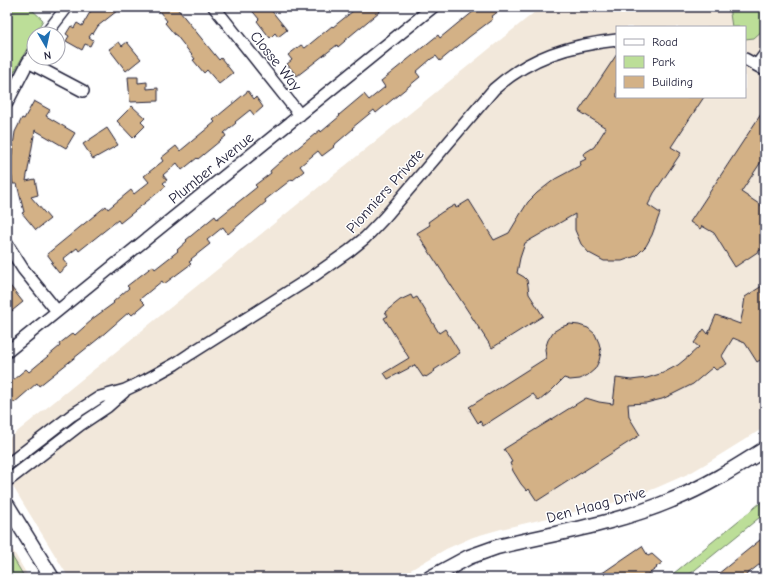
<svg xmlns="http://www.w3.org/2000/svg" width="772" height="585" font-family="'Comic Neue',sans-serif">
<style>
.built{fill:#f2e8db;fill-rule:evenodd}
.green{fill:#bcde98;stroke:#6f806a}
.building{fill:#d3b186;stroke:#22223b}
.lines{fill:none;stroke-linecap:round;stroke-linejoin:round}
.minor-casing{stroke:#22223b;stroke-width:14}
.tertiary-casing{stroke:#22223b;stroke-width:17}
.minor{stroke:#fff;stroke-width:11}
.tertiary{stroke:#fff;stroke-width:14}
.labels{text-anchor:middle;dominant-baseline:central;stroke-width:3;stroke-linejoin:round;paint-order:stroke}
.street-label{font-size:15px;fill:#22223b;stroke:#fff}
</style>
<rect width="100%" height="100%" fill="#fff"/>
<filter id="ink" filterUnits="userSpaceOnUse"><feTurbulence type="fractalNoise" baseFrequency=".025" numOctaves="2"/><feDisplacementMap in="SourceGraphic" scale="8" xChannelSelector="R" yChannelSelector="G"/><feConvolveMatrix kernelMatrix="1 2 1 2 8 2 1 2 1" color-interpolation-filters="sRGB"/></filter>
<g filter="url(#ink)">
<path class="built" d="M541,7H765V427L707,463L690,473L656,488L624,500L608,504L501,529L473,537L446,549L397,578H69L7,477V440ZM617,27H745V97H617Z
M7,542L12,549L29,578H7Z"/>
<path class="green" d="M7,7H29L43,20L35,34H34V36L7,85Z
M729,7H765V28L754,38L745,39V27H732Z
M765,499V513L685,578H668Z
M7,548L25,578H7Z"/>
<path class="building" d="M93,7H122L98,26L93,34L92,33L89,37L93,40L90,46L85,44L82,50L66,41L69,36L66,34L71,26L74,28L77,23L82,26Z
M156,7H176L219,60L221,58L233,73L219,84L207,70L204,73L193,60L195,59L176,35H175L165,23L167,21Z
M249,7H266L270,11L271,10L287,30L278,37L275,33L270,38L257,21L259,19Z
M358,7H385L344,41H345L338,47L337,45L297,76L287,64L292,60L288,55L301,45L305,48L332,26L333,27Z
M479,7H504L491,17L493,19L469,37L440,61L436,56L431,59L416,72L420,77L376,113L374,110L352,128L353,129L333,146L334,147L322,156L318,151L300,166L304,171L293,180L292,179L265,200L266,202L228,234L223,227L207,240L210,244L191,259L192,260L189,262L191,264L164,284L162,281L140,299L145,304L132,315L129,312L98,339L39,386L37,383L14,403L7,395V385L26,369L29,372L60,346L59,344L73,333L75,335L92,320V319L114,303L113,302L129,288L127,286L153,266L155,269L178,251L177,250L187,241L186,240L215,216L217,219L257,187L255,185L271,173L270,171L279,163L320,130L321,132L340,116L339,115L364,94L369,100L385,87L381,81L438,35L440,38L463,19V20Z
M119,42L122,46L127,42L141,59L126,71L109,49Z
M617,54V97H704L671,147L681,153L654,193L648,205L660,213L652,235L646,246L636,256L622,261H604L589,253L581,244L575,230V214L525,243L520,258L517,273L524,277L527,280L528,286L529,294L543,316L492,348L417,233L430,225L428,222L442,212L455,205L456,208L469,200L494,240L509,233L521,213L528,202L537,193L555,179L581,165L580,162L586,159L583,154L594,147L606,128L579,111Z
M128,77H138V83L147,82V89L158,88V101L130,102Z
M248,91L254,99L256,97L263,107L254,115L250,110L235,122L236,123L224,133L226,136L198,159L197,158L182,170L177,163L163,175L167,180L163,183L166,186L120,223L118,220L79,251L77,248L63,259L68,265L59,273L51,263L53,262L47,254L106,206L108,209L131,190L134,194L149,182L144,176L163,161L161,158L176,146L180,151L215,122L213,120Z
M34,101L50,110L46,116L75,133L66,148L35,130L26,181L35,179L38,195L31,197L50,219L36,230L22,213L24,212L17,184H13L10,167L15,132L22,118L24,119Z
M132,106L145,118L141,122L145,126L133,138L117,121Z
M765,108V156L741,192L765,208V220L763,223L765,226V247L735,267L714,233L702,226L700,229L690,222Z
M107,128L118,145L93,159L83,144Z
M7,282L23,302L7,315Z
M765,284V357L757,362L745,343L733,338L722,356L727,364L716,370L713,367L693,384L671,395L662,399L646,403L628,404L629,417L640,435L537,501L529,489L527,491L521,484L513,471L510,463L512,462L504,449L586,398L599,402L613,404L616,378L631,380L647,378L663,373L678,365L689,356L699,347L694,343L704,329L708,334L716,315L740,324L743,311L745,297Z
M411,295L413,299L417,297L439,333L445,329L460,353L434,370L435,371L426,377L425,376L423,377L415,365L388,379L384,373L409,358L384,318L388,316L385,312L400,300Z
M570,324L579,325L588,328L595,334L599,343L601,352L599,361L595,369L588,375L580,379L570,380L564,378L550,392L539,401L533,394L483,426L480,421L478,423L470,410L471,409L469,407L546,358L545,349L548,340L553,332L561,327Z
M765,536V560L755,568L742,578H713Z
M642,546L648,556L652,554L662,563L656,567L657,568L643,578H595Z"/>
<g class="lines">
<defs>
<path id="minor" d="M214,7L300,115
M46,34L67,7
M745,59L765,70
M28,62L83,91
M757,65L765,54
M7,103L28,62L34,53
M7,244L23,269L57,311
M7,352L433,7
M7,465L72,415L100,397L125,390L146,380L175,364L190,354L312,277L349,251L365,238L385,217L494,89C530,57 569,45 617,40
M7,479H10L80,425L107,407L124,392"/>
<path id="tertiary" d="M7,505L52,578
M430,578L469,557L497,547C555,533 616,524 672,500C705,487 735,468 765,449"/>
</defs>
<use href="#minor" class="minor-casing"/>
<use href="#tertiary" class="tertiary-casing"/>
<use href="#minor" class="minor"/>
<use href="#tertiary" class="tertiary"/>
</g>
</g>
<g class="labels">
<g class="street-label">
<text transform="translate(276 61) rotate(51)">Closse Way</text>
<text transform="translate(211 168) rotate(-39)">Plumber Avenue</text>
<text transform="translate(385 191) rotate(-48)">Pionniers Private</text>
<text transform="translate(596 505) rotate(-15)">Den Haag Drive</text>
</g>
</g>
<rect width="772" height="585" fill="none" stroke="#fff" stroke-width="24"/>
<rect x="12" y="12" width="748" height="561" fill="none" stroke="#22223b" stroke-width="1.5" filter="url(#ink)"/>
<rect x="616" y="26" width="130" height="72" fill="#ffffff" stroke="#a7a7b1"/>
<rect x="624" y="39" width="20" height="6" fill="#ffffff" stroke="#a7a7b1"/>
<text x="652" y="46" font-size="12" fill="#22223b">Road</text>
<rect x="624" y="56" width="20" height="12" fill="#bcde98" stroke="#a7a7b1"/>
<text x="652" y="66" font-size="12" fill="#22223b">Park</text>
<rect x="624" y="76" width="20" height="12" fill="#d3b186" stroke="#a7a7b1"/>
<text x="652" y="86" font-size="12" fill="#22223b">Building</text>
<g transform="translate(46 46) rotate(171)"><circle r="19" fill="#ffffff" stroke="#a7a7b1"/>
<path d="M0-3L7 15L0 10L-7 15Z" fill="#1f6fb2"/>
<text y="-6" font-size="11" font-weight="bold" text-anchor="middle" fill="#22223b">N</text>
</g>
</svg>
